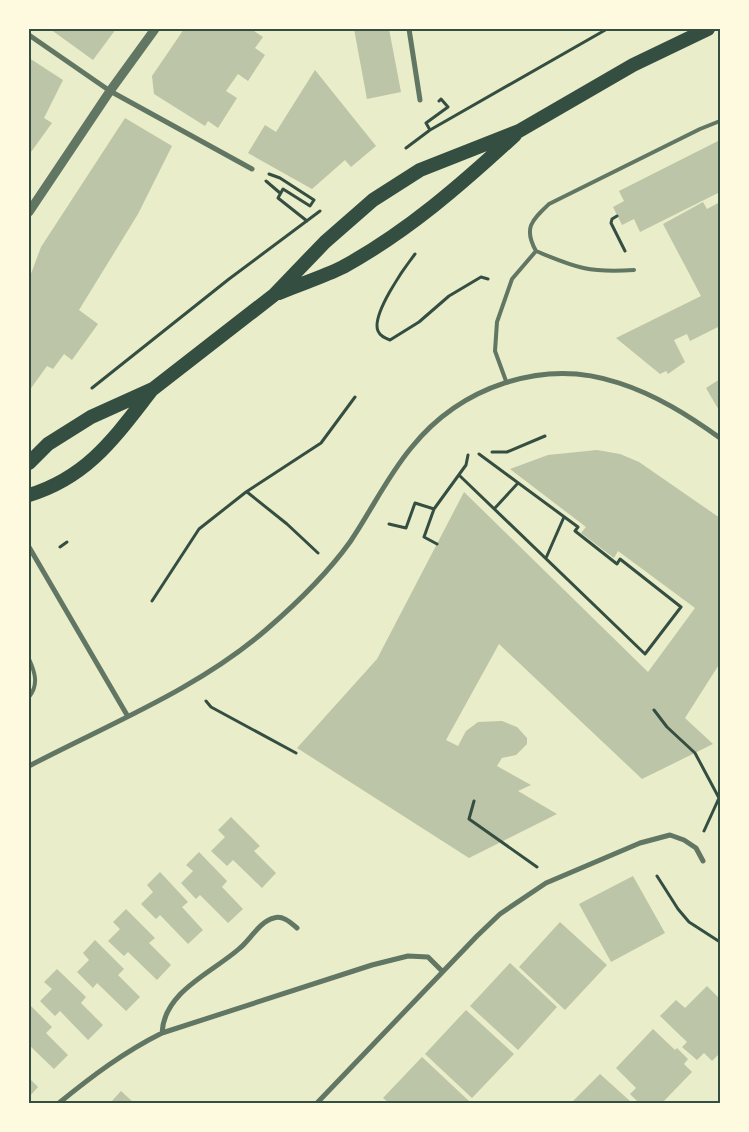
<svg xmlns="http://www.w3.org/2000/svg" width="749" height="1132" font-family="Quicksand,sans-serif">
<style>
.building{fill:#bcc5a7}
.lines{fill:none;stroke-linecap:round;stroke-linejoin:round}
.path{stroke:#344e41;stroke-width:3}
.service{stroke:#617663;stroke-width:4}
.minor{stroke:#617663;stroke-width:5}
.tertiary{stroke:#617663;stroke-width:9}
.trunk{stroke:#344e41;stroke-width:14}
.neatline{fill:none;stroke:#344e41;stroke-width:2}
</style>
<rect width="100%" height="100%" fill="#e9edc9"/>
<path class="building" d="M50,29H116L93,60Z
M184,29H251L263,37L255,48L265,55L248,81L238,74L226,91L237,98L218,128L208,121L205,126L154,94L152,76Z
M354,29H389L401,92L367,99Z
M29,58L63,80L44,118L52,123L31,152L29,150Z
M315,70L376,146L351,167L345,160L312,189L248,153L265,125L276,132Z
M125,118L172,146L138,214L79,310L98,324L72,360L64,354L53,369L47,366L29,391V279L41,247Z
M720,140V192L640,232L634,219L622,225L613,207L624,201L619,191Z
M703,202L707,209L720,202V326L690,341L687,334L674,340L685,362L668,374L666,371L660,374L616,338L701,296L663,224Z
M720,379V412L706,388Z
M597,450L620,454L639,462L720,518V663L685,718L713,744L642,779L499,644L446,740L458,746L466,731L478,722L502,721L517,727L527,738V744L516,755L502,758L497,766L531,785L518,791L557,814L469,858L297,748L377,659L464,492L648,672L695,608L618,551L614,558L581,533L586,527L510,469L548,455Z
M231,817L260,846L254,851L276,873L262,888L233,860L227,866L211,851L225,837L218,830Z
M199,852L227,881L222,887L243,909L228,923L200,895L196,899L181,883L193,871L186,865Z
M160,872L188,902L182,907L203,930L188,944L160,915L156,919L141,904L153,892L147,885Z
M633,876L665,933L611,962L579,904Z
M126,909L155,938L149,943L171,965L157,980L128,952L124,956L108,941L120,929L113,922Z
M560,922L607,965L565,1010L519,967Z
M95,940L124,969L118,975L140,997L126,1011L97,983L93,988L77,972L89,960L83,953Z
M510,963L557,1007L518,1050L470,1006Z
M57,969L86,997L81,1003L103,1025L88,1040L60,1011L55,1016L40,1001L52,989L44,982Z
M707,986L720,999V1053L712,1061L704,1053L697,1060L682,1047L687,1042L660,1016L676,1000L685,1008Z
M29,1004L52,1027L46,1033L68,1055L54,1069L29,1045Z
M466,1010L514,1054L472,1098L425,1054Z
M653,1029L675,1050L677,1048L688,1059L684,1064L692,1072L662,1103H652L650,1101L647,1103H639L630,1094L636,1088L616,1068Z
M422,1057L469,1101L467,1103H389L383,1098Z
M600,1074L630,1101L627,1103H571Z
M29,1078L38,1087L29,1097Z
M121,1091L134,1103H110Z"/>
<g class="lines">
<path class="path" d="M430,130L426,123L448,107L441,99L439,101
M406,148L430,130L607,29
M269,174L280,178L314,200L310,206L283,189L278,198L307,221
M266,181L280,193
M617,216L612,219L611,223L625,251
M415,254C404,268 371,315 378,331C380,336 385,338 390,340L419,322L449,296L481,277L488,279
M92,388L229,279L320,211
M492,452H507L545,436
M460,476L645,654L681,607L620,559L617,564L575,531L578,527L479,454
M247,492L287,524L318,553
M495,508L518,483
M434,509L466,465L468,455
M389,524L406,528L415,503L434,509L424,537L437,544
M60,547L67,542
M546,558L564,517
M152,601L199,529L246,492L321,443L355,397
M206,701L211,707L296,753
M654,710L667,727L695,753L719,798L704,831
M474,801L469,819L537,867
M657,876L678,909L689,922L720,942"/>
<path class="service" d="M536,251C523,228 532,220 549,204L700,129L720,121
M506,381L495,351L497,322L512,279L536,251C576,268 590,273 634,270
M29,659C35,672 39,685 29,697"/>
<path class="minor" d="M409,29L420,100
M29,35L110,91L252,169
M29,547L127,715
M29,766C109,724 198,689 267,629C297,603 327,574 350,542C371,511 387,477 411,448C460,387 543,357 619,383C656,395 688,415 720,438
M162,1033C164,991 212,973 240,948C250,940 260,921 274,918C283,915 291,923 297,928
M59,1103C92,1076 124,1052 162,1033L372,965L408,956L428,957L442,971
M317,1103L477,936L500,914L546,883L640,843L670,835L684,840L696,848L703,861"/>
<path class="tertiary" d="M29,212L110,91L155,29"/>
<path class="trunk" d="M279,293C300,284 323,277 343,267C407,232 462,184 515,135
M29,463L48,444L91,417L153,389L274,295L325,242L373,200L420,170L519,131L633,65L708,29
M29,495C88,477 115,437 151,391"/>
</g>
<rect width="749" height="1132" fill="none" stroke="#fefae0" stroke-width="60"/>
<rect x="30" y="30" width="689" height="1072" class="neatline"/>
</svg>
